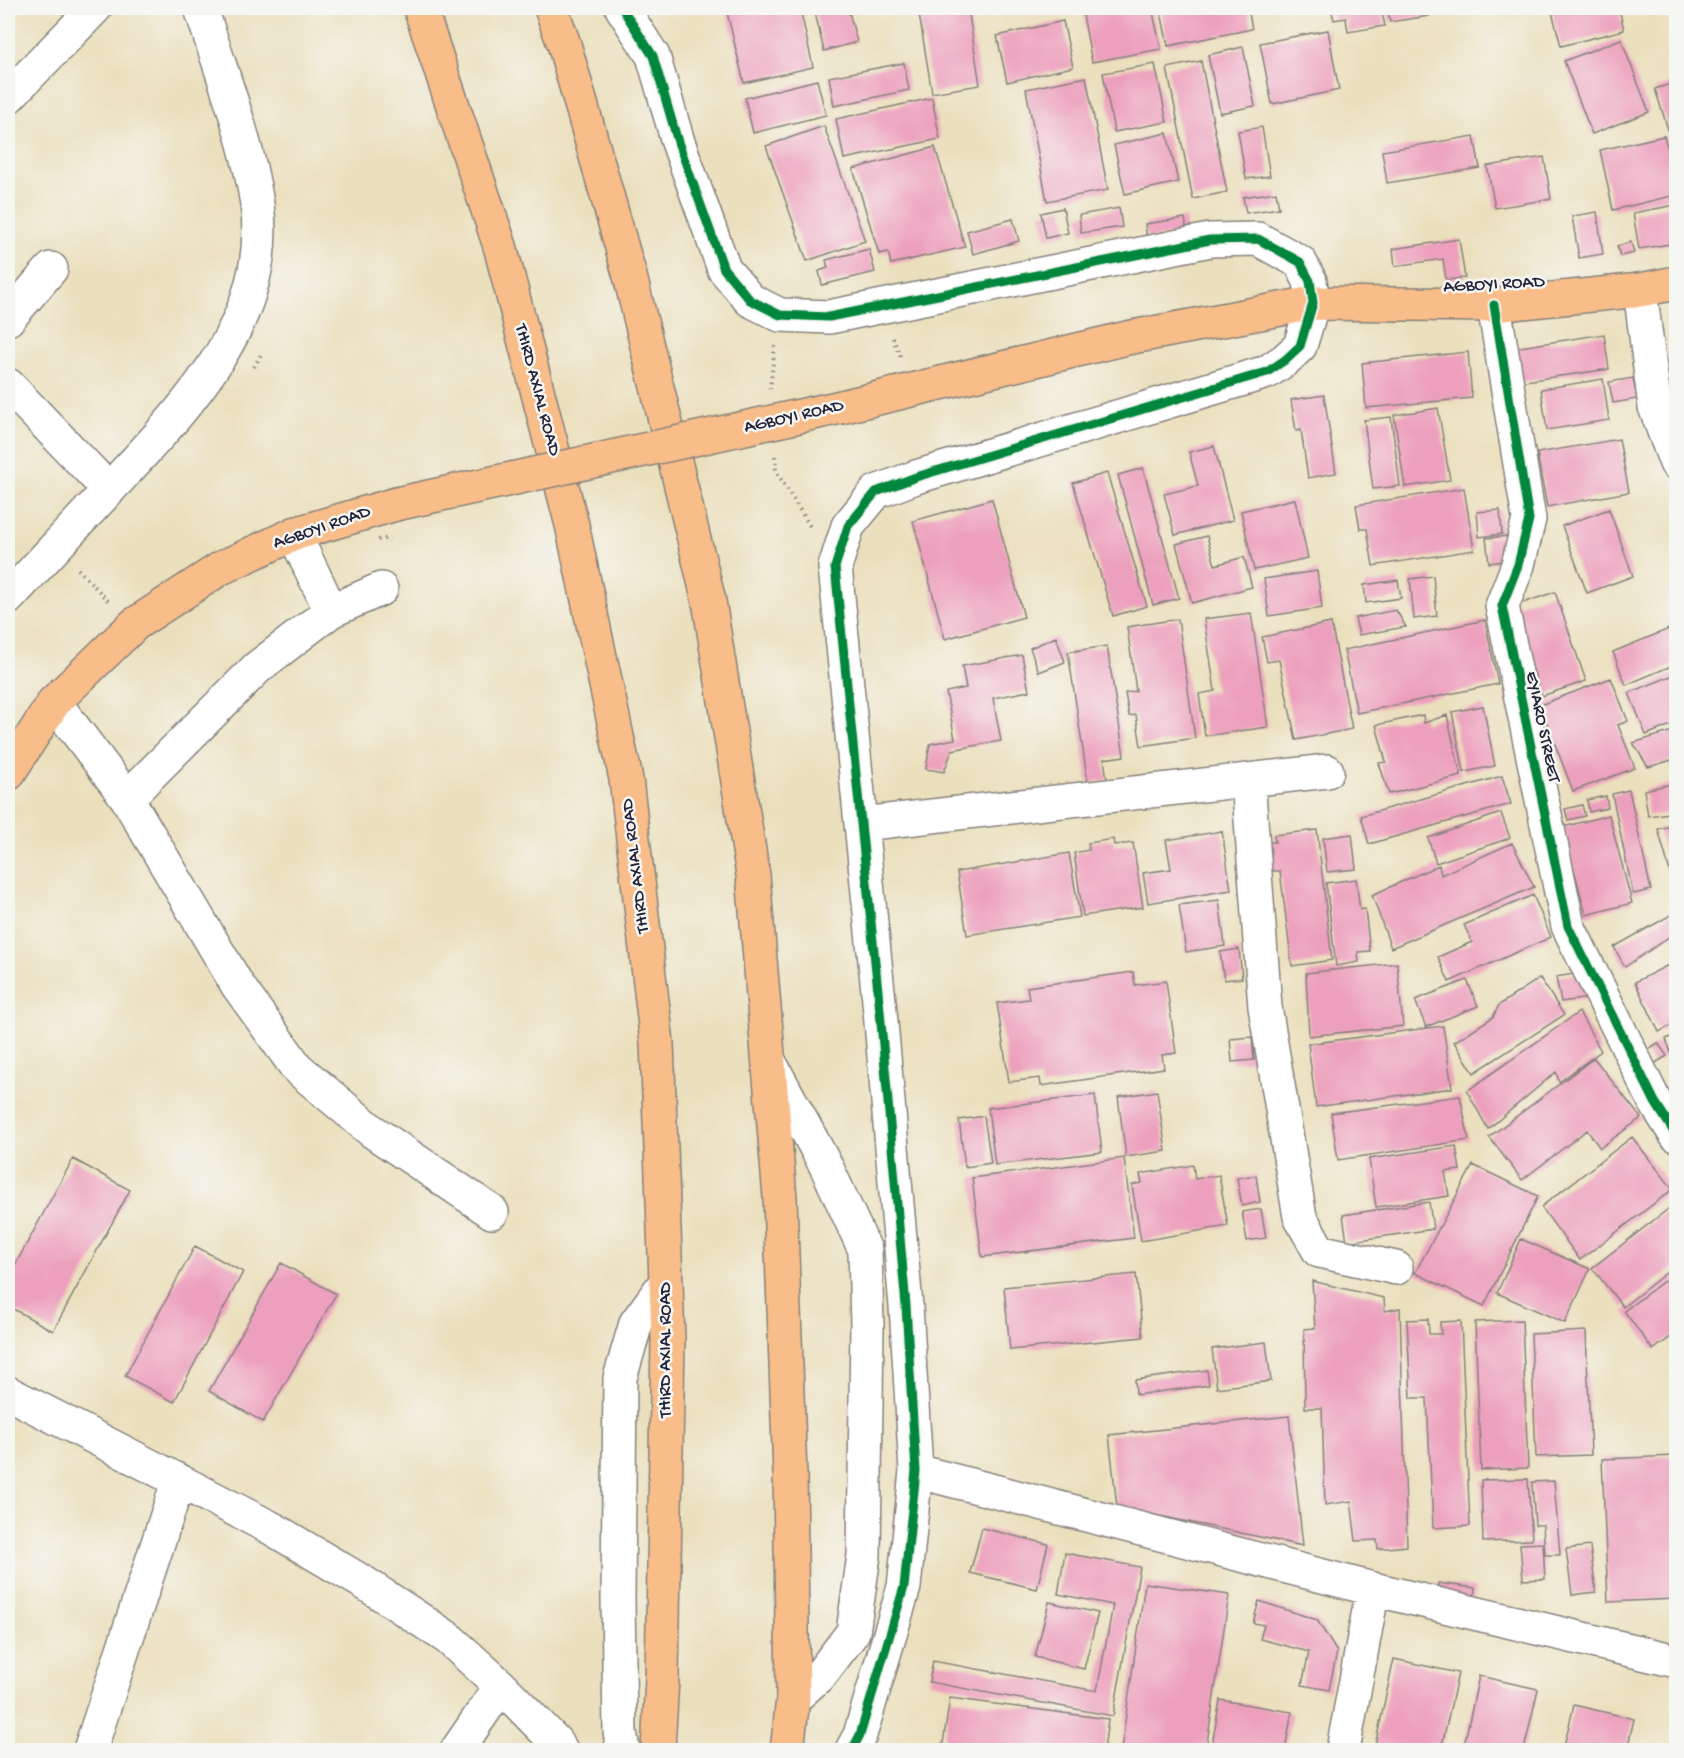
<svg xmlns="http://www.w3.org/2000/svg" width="1684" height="1758" font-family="'Gochi Hand',sans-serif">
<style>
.building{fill:#eda0bd}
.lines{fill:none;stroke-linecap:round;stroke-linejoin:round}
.minor-casing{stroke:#86817c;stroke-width:36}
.major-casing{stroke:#86817c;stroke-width:36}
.highway-casing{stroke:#86817c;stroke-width:36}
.path{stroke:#86817c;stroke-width:4;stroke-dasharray:1.5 4.5;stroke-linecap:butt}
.minor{stroke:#fff;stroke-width:33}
.major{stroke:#f8bd89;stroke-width:33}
.highway{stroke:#f8bd89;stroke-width:33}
.major-bridge-casing{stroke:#86817c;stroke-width:36;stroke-linecap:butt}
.path-bridge{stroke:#86817c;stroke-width:4;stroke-dasharray:1.5 4.5;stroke-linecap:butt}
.major-bridge{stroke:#f8bd89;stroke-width:33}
.cycleway-casing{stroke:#f6f6f2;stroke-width:13}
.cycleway{stroke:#00873e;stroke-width:9}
.labels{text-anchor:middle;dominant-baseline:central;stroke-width:5;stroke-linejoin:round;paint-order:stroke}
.street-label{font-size:18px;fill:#22223b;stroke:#f6f6f2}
</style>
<rect width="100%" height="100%" fill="#f6f6f2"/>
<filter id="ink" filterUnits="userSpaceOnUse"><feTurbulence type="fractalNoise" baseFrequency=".0167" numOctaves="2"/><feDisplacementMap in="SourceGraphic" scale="12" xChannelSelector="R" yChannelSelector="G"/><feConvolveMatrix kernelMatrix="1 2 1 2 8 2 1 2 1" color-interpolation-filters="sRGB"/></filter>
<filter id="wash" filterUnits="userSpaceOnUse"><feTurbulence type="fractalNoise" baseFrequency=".008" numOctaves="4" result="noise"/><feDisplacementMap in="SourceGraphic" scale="24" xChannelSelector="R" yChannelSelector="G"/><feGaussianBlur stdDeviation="1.35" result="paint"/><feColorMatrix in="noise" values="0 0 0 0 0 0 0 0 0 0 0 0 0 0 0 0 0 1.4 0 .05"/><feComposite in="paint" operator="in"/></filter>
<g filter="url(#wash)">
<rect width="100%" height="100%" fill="#ebe0bd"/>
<g id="blocks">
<path class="building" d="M726,8H800L813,67L744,83Z
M814,8H848L857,42L824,51Z
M918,8H968L980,85L932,93Z
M1098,8H1152L1161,49L1092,62L1082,10Z
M1160,8H1248L1252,29L1168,46Z
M1331,8H1381L1385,26L1348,32L1346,18L1334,20Z
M1387,8H1428L1429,16L1390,22Z
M1551,8H1619L1624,30L1561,46Z
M1063,21L1073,67L1007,82L997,36Z
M1328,30L1339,90L1272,104L1260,43Z
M1621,39L1649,112L1592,134L1564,61Z
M1243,47L1255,106L1220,113L1208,55Z
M1201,61L1227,192L1193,199L1167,68Z
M904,63L909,90L834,106L829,77Z
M1155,64L1167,122L1114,132L1103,73Z
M1086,77L1108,190L1047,201L1026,89Z
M817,80L826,115L753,133L745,98Z
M1676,82V154L1655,89Z
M932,98L940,139L844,159L836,119Z
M824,126L865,241L807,261L766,146Z
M1262,127L1270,176L1246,179L1238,131Z
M1167,133L1178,182L1125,194L1114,145Z
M1474,136L1480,168L1387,183L1382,151Z
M1664,136L1672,162L1676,161V195L1613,210L1600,150Z
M935,147L965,247L891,264L888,252L879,254L853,169Z
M1544,157L1551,199L1495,208L1487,166Z
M1276,192L1279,208L1246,213L1243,197Z
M1676,205V243L1639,249L1633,213Z
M1063,208L1068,233L1046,238L1041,213Z
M1119,208L1122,227L1081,233L1079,215Z
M1597,212L1603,254L1579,258L1572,216Z
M1185,218L1187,233L1147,239L1145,224Z
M1013,219L1019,241L973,254L967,231Z
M1459,239L1465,278L1446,280L1443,259L1395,266L1393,249Z
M1631,242L1634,253L1620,256L1617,246Z
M869,249L875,272L822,285L819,271L828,268L826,260Z
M1604,334L1609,369L1519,382L1513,348Z
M1468,352L1472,398L1366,408L1362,363Z
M1676,360V429L1659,365Z
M1633,378L1637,399L1613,403L1609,382Z
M1603,379L1609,420L1547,430L1541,389Z
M1324,395L1336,473L1308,478L1301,430L1296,431L1291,400Z
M1438,408L1450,480L1405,487L1394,415Z
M1391,417L1400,486L1373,489L1364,420Z
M1619,439L1629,492L1547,507L1537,453Z
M1214,446L1233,520L1175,535L1164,494L1198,486L1189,452Z
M1143,468L1179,598L1153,605L1118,475Z
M1107,473L1147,606L1113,616L1073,483Z
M1464,488L1474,550L1373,566L1367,529H1360L1356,505Z
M992,499L1024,617L945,639L913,521Z
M1295,499L1308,558L1254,570L1241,511Z
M1609,509L1633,576L1587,593L1562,526Z
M1500,510L1502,534L1479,537L1477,512Z
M1207,536L1215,565L1244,557L1252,587L1192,603L1176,544Z
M1509,536L1511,560L1489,563L1486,538Z
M1317,571L1322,608L1269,616L1264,579Z
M1433,576L1437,616L1414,619L1410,579Z
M1398,580L1401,598L1366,603L1364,585Z
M1555,592L1586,681L1542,696L1511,607Z
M1396,610L1406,627L1359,635L1355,618Z
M1251,613L1268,727L1205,736L1199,694L1215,691L1204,619Z
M1178,619L1195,738L1141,746L1136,715L1129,716L1125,693L1136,691L1127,627Z
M1485,620L1498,684L1357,713L1344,650Z
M1331,623L1352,729L1296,740L1279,660L1267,662L1262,637Z
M1676,626V664L1626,685L1613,652Z
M1056,637L1065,662L1039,672L1030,648Z
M1107,646L1124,756L1104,759L1107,780L1088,783L1068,652Z
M1022,655L1029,691L993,698L1001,741L952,750L944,772L926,769L930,744L955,739L946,692L966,688L962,666Z
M1676,674V723L1646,735L1629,693Z
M1611,678L1628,721L1618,725L1635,768L1573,791L1540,705Z
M1483,706L1495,766L1464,772L1452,712Z
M1423,715L1424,723L1447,715L1461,776L1389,794L1379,763L1386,762L1376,725Z
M1676,730V759L1648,767L1633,743Z
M1502,776L1511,804L1369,844L1361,816Z
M1676,783V812L1648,816L1644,790Z
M1629,790L1651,890L1633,894L1612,794Z
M1606,796L1608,808L1589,812L1587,800Z
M1582,805L1585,816L1568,820L1565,809Z
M1501,813L1510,838L1436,863L1428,838Z
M1609,815L1632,903L1586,915L1563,827Z
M1676,825V878L1672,879L1658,829Z
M1317,830L1332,960L1292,966L1280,871H1271L1267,842H1275L1274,835Z
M1222,831L1231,890L1148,903L1143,873L1171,869L1166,840Z
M1352,834L1356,869L1327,872L1323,838Z
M1113,839L1114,845L1133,843L1143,907L1083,916L1074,853L1089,850L1088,843Z
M1512,843L1534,887L1391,948L1372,895L1439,865L1441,875Z
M1069,853L1080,917L967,935L957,872Z
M1356,879L1360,910L1365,909L1370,951L1358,952L1359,962L1336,966L1326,883Z
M1533,895L1551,937L1449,982L1438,957L1472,942L1464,925Z
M1219,900L1225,946L1186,952L1179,905Z
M1676,912V932L1625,967L1614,947Z
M1239,949L1242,978L1224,980L1220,952Z
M1676,961V1023L1659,1032L1635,982Z
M1397,963L1403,1026L1309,1036L1306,973Z
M1133,972L1135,985L1166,981L1176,1053L1162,1055L1164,1068L1041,1086L1040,1078L1009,1082L997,1003L1029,999L1027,987Z
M1585,972L1589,998L1561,1002L1556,977Z
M1540,978L1564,1015L1474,1073L1454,1042L1493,1017L1499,1005Z
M1467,980L1478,1006L1426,1027L1415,1000Z
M1579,1012L1601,1051L1559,1082L1556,1072L1488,1129L1467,1091Z
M1443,1026L1452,1088L1316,1107L1308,1044Z
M1676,1034V1066L1666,1039Z
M1252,1037L1254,1060L1232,1062L1230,1039Z
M1658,1043L1667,1056L1654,1064L1645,1051Z
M1594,1058L1641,1118L1600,1148L1587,1130L1522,1180L1489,1137Z
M1157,1091L1166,1151L1126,1157L1118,1097Z
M1095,1095L1102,1152L995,1165L988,1108Z
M1460,1096L1469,1140L1338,1160L1331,1113Z
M984,1116L991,1163L965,1167L959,1120Z
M1632,1137L1673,1189L1580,1260L1541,1207Z
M1456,1146L1460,1170L1445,1172L1449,1196L1376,1207L1369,1159Z
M1124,1158L1134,1238L982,1257L972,1178Z
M73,1159L130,1190L53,1331L8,1306V1278Z
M1193,1165L1195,1179L1219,1175L1228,1226L1141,1241L1132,1185L1142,1183L1140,1174Z
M1473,1165L1538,1196L1484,1306L1415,1273Z
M1256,1175L1260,1202L1242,1206L1237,1178Z
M1429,1202L1433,1229L1347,1242L1343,1215Z
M1676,1203V1265L1623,1307L1592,1268Z
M1261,1209L1266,1238L1247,1241L1242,1212Z
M1521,1239L1590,1269L1565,1323L1497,1293Z
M195,1246L243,1272L174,1402L125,1376Z
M281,1263L336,1294L263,1422L209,1391Z
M1676,1272V1333L1653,1350L1624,1311Z
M1136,1274L1143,1337L1010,1350L1004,1287Z
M1312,1281L1384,1298L1385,1311L1400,1308L1407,1546L1378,1549L1377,1540L1356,1541L1351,1501L1325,1505L1322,1408H1305L1304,1329L1315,1328Z
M1428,1319L1429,1334H1441L1440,1322L1461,1321L1470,1526L1433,1528L1427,1398H1411L1407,1320Z
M1522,1320L1528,1468L1481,1470L1475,1322Z
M1586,1331L1591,1455L1536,1457L1531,1334Z
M1266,1342L1271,1381L1217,1388L1212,1349Z
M1207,1370L1209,1385L1136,1395L1135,1380Z
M1289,1416L1303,1546L1117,1507L1109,1435Z
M1676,1456V1599L1608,1602L1602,1459Z
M1528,1479L1532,1540L1483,1542L1481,1480Z
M1554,1481L1560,1555H1545L1543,1525H1535L1532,1482Z
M982,1528L1048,1544L1037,1589L970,1573Z
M1543,1543L1545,1579L1523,1580L1520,1544Z
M1590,1546L1596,1592L1572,1595L1566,1549Z
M1065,1553L1140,1567L1113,1716L929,1682L933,1661L1097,1691L1113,1605L1058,1594Z
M1145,1583L1229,1595L1206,1750H1121Z
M1438,1583L1475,1588L1473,1606L1435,1602Z
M1259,1601L1317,1620L1337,1652L1329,1690L1302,1685L1309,1652L1260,1639L1264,1625L1253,1623Z
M1049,1602L1098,1613L1084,1669L1035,1657Z
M1394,1659L1458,1673L1441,1750H1374Z
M1479,1676L1538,1689L1524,1750H1463Z
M950,1698L1108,1719L1104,1750H942Z
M1220,1700L1292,1712L1285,1750H1211Z
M1574,1705L1634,1719L1627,1750H1563Z"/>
</g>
</g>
<g filter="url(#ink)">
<use href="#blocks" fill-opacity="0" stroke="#86817c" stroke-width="1.5"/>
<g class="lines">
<defs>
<path id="minor" d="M622,8L653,56L678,142L724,269L750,300L780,315L829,317L1210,240L1258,239L1300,262L1310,281L1313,303L1300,346L1285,360L1267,372L916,477L876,492L848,526L835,567L880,1011L906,1306L916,1471L904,1587L860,1735L852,1750
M8,97L95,8
M1640,290L1655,407L1676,463
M1494,305L1529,519L1518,565L1502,606L1568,926L1655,1102L1676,1135
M8,319L51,269
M8,385L109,490
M294,534L331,611
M8,598C44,559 80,521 116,482C187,406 273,318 257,204C247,138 221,72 201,8
M54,702L127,798L238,986L297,1068L372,1131L492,1212
M1248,780L1265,1007L1300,1217L1319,1251L1396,1268
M127,798L258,667L331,611L381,589
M862,824L1327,771
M769,1061L827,1168L865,1250L867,1325L864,1555L853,1632L821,1674L793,1699
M8,1393L273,1529L366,1584L448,1638L501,1686L555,1741L561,1750
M916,1471L1373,1589L1676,1661
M90,1750L178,1482
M457,1750L501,1686
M623,1750L620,1732L618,1599L620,1378L636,1323L666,1282
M1343,1750L1373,1589"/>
<path id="major" d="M841,407L1127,338L1313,303L1494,305L1640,290L1676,283
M8,774L54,702L135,624L221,568L294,534L396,504"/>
<path id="highway" d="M420,8L500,246L572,525L626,779L657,1043L666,1282L668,1339L662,1679L658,1750
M551,8L564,44L630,276L709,601L753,875L780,1198L790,1475L793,1699L787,1750"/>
</defs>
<use href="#minor" class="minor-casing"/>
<use href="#major" class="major-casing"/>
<use href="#highway" class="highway-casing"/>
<path class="path" d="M893,338L901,359
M254,367L262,353
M770,389L775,346
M775,456L776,471L811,528
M78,569L110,603"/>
<use href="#minor" class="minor"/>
<use href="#major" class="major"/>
<use href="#highway" class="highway"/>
<defs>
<path id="major-bridge" d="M396,504L841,407"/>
</defs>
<use href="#major-bridge" class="major-bridge-casing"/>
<path class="path-bridge" d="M378,540L390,538"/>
<use href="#major-bridge" class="major-bridge"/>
<defs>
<path id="cycleway" d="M622,8L653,56L678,142L724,269L750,300L780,315L829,317L1210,240L1258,239L1300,262L1310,281L1313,303L1300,346L1285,360L1267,372L916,477L876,492L848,526L835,567L880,1011L906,1306L916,1471L904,1587L860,1735L852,1750
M1494,305L1529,519L1518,565L1502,606L1568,926L1655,1102L1676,1135"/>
</defs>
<use href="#cycleway" class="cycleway-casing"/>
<use href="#cycleway" class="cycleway"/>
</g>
</g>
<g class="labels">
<g class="street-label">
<text transform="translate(1494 285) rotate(-3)">AGBOYI ROAD</text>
<text transform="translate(537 390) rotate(75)">THIRD AXIAL ROAD</text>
<text transform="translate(794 417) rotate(-13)">AGBOYI ROAD</text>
<text transform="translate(322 528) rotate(-19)">AGBOYI ROAD</text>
<text transform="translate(1542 727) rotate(78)">EYIARO STREET</text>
<text transform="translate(636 866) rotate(-97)">THIRD AXIAL ROAD</text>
<text transform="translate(666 1350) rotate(-90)">THIRD AXIAL ROAD</text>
</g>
</g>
<rect width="1684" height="1758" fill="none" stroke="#f6f6f2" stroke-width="30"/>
</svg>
